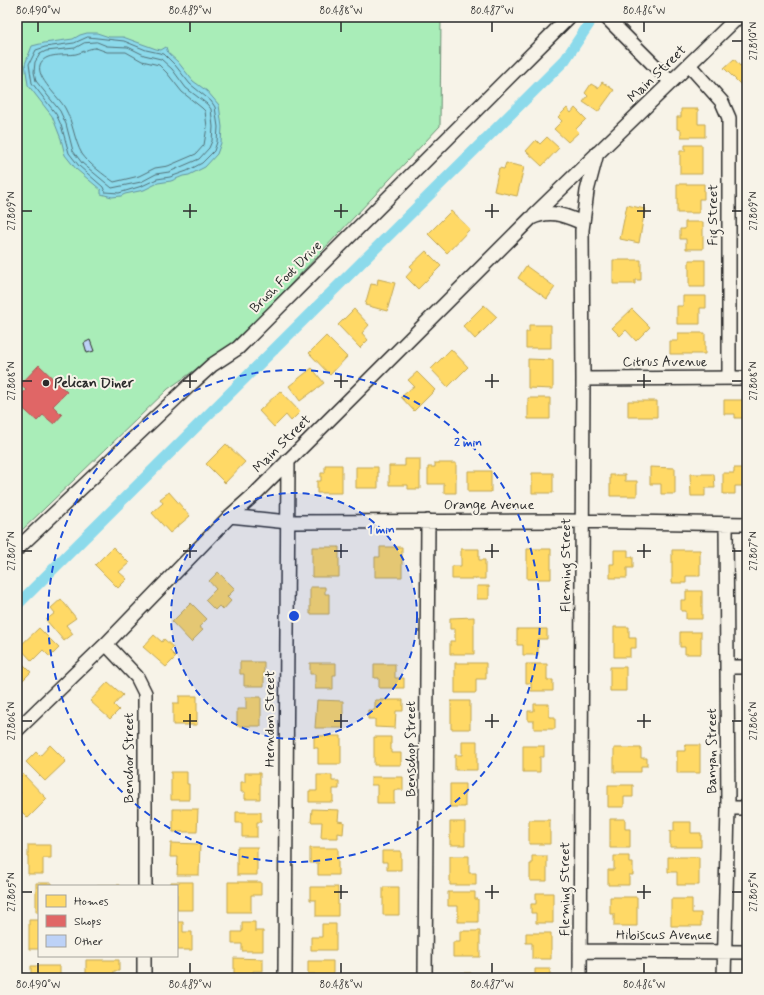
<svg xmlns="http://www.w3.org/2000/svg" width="764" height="995" font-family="Mynerve,sans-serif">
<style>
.green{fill:#a9edb8;stroke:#6a8c72}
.water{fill:#8cdaeb;stroke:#65949e}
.homes{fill:#ffd966;stroke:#bfa554}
.shops{fill:#e06666;stroke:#aa5454}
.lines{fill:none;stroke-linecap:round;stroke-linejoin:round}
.shore{stroke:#527178;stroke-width:1}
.canal{stroke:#8cdaeb;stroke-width:11}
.building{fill:#bdd2f7;stroke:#2b2b2b}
.minor-casing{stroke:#2b2b2b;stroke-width:16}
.minor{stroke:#f7f3e8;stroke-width:13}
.ticks{fill:none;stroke:#2b2b2b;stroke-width:1.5}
.ring{fill:none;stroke:#1d4ed8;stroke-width:2;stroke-dasharray:7 5}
.poi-dot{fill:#2b2b2b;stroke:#f7f3e8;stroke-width:1.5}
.labels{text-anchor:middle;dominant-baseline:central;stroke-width:4;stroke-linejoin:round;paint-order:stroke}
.street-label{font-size:14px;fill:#2b2b2b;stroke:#f7f3e8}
.poi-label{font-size:14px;font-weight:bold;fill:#2b2b2b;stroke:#f7f3e8;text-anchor:start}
.centre{fill:#1d4ed8;stroke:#f7f3e8;stroke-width:2}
.ring-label{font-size:12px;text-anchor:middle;font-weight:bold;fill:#1d4ed8;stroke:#f7f3e8;stroke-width:4;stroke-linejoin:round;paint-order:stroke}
.neatline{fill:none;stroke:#2b2b2b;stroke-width:1.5}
.ticks-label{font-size:10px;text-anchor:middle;fill:#2b2b2b}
</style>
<rect width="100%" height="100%" fill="#f7f3e8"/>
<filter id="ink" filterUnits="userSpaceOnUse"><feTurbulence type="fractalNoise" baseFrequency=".025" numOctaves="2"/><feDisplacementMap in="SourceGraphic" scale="8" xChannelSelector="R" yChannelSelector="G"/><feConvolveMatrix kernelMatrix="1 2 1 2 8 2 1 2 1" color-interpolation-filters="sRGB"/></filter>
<g filter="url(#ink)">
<path class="green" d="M17,17H441L440,126L239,339L168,389L17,535Z"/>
<path class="water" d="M87,33H97L109,37H123L156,49L161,50L166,47L168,53L178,62L193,81L207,91L219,105L222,127L221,143L217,154L205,167L189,175L183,176L171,181L158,183L144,190L125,194L121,196L112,197L101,194V190L76,169L65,155L61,139L52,116L28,85L25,64L32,46L44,43L73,39L80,35Z"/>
<path class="homes" d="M734,59L740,66L747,60V85L744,88L724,68Z
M602,82L614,90L598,112L583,102L588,96L585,93L591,84L598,88Z
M567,108L571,113L575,108L586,119L576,129L579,132L568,142L554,129L562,121L558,117Z
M681,109H698V124H705V137H681V130L677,129V117H681Z
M547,137L559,148L542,166L526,151L536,140L540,144Z
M685,145H702V174H680V151H685Z
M506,163L524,167L517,196L494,191L499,168L504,169Z
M677,184H704V199H699V213H677Z
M627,205L645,209L639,243L620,239Z
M451,211L470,229L447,253L428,234Z
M685,222H703V249H686V239H680V229H685Z
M426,251L441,266L418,289L406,277L413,269L410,266Z
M613,260H641V280H635V284H613Z
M689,260H705V287H689Z
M526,266L555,287L547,299L518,278Z
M378,279L395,283L387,311L365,305L371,284L377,285Z
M683,296H706V308H700V324H677V306H683Z
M484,305L497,317L475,339L463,326Z
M354,309L369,325L362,333L368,340L360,348L338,325Z
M632,309L650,327L636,341L626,330L620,336L612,328Z
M529,325H551V348H526V332H529Z
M678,333H705V354H670V341H678Z
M326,336L347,357L330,375L309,353Z
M451,349L468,367L448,387L431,369Z
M528,359L553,360V389L528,388Z
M312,368L324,383L300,401L289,386Z
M417,372L435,390L414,411L401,397L414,386L408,380Z
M280,391L300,412L291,421L286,415L274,427L259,411Z
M528,398H550V419H528Z
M724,400H747V418H735V414H724Z
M628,401H657V417H628Z
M226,444L245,462L225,483L206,464Z
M405,459H420V489H408V485H389V466H405Z
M435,463H456V493H444V484H428V467H435Z
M325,465H342V493H317V481H321V473H325Z
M356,467H378V488H356Z
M650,467L675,468V494H661V484H650Z
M734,468H746L747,486H735V494H723V473H734Z
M468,471H491V492H468Z
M532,473H553V493H532Z
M690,474H714L715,488H705V496H691Z
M610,475H625V481H637V496H610Z
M169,492L190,516L170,533L152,513L163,503L160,499Z
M113,547L129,563L119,572L127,579L118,588L95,565Z
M312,547H339V577H312Z
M380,547H402V577H375V557H380Z
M461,549H479V560H485V579H452V566H461Z
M527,549H551V579H527Z
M614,550H628V557H633V568H627V578H610V564H614Z
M672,550H700V576H686V583H672Z
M218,572L235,589L227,597L231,601L223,610L219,606L215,610L205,600L216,589L209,581Z
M477,586H489V599H477Z
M310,587H325V594H329V614H310Z
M686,591H702V619H686V611H681V600H686Z
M61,599L76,618L66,625L73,634L64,641L46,620L55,613L51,608Z
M191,603L207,619L199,627L203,630L191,642L172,622Z
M474,617V654H450V641H455V629H450V618Z
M614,627H629V638H636V648H630V657H614Z
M39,628L59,648L50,657L43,650L32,661L19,647Z
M517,629H547V639H538V655H523V645H517Z
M680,632H701V654H685V647H680Z
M154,635L162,642L164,639L173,647L170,651L176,657L166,667L143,647Z
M17,658L31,672L17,686Z
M240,662H264V686H244V674H240Z
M310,663H336V675H333V689H315V674H310Z
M455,663H486V679H476V693H455Z
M374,664H395V678H404V688H379V678H374Z
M526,664H547V680H553V691H531V683H526Z
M610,667H626V691H610Z
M108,682L123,695L114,705L119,710L110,719L90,701Z
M179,696H197V725H173V703H179Z
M246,697H261V726H237V709H246Z
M317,700L343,701V728H315Z
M375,700H403V711H396L395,728L375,727V719H368V710H375Z
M451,701H470V729H451Z
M534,704H549V717H555V729H534V721H528V711H534Z
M314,736H341V764H318V748H314Z
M374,737H391V753H401V765H374Z
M462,741H477V770H455V755H462Z
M50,745L66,761L45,781L26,762L36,752L40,756Z
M685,745H700V773H677V751H685Z
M523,746H544V757H540V772H523Z
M614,748H641V758H647V766H641V772H614Z
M171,772H187V784H189V800H171Z
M245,773H260V799H245V792H241V782H245Z
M23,774L47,799L28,818L17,807V797L21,793L17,788V780Z
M317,775H332V781H339V789H333V802H309V791H317Z
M371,777H403V790H394V803H377V785H371Z
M450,784H465V807H450Z
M608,785H633V797H624V807H608Z
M173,809H198L197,832H173Z
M312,809L339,810L338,821L344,822L343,834L338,833V838H321L322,822H311Z
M236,812H261V822H257V837H242V823H236Z
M610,819H625V829H630V848H610Z
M529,820H550V844H529Z
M450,822H465V845H450Z
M674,822H691V833H701V847H670V831H674Z
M171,843L200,844L199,875H177L178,857H170Z
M28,845H51V858H43V874H28Z
M237,847H257V875H237Z
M310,848H338V875H318V863H310Z
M382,851H401V870H387V862H382Z
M450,856H469V873H476V885H450Z
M532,856H547V881H530V864H532Z
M614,856H629V863H633V875H629V885H608V870H614Z
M668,857H699V885H677V872H668Z
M171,882H193V910H177V886H171Z
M228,882H261V895H251V912H228Z
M36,883H52V886H39V912H36Z
M98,885H120V886H98Z
M310,887H338V916H316V900H310Z
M383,887H399V915H383Z
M448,892H475V899H478V922H458V906H448Z
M536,893H553V923H536V913H531V904H536Z
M610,897H637V926H614V914H610Z
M671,899H692V913H701V926H671Z
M29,920H39V949H29Z
M177,922H183V932H192V950H177Z
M242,922H255V931H263V951H242V944H232V932H242Z
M322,924H336V950H311V937H322Z
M460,931H480V957H453V942H460Z
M526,933H551V959H532V943H526Z
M234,958L263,959V971H253V978H234Z
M86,960H119V971H114V978H86Z
M308,961H333V975H336V978H315V974H308Z
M31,966H60V978H31Z
M535,969H550V978H535Z
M454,973H471V978H454Z
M681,976H698V978H681Z"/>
<path class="shops" d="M39,365L67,392L53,406L62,415L54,424L43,415L37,421L17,403V399L26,390L20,385Z"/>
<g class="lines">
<path class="shore" d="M88,37L124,41L146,50L164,54L175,65L190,84L211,101L215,107L218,127L217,142L214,151L202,163L187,171L170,177L157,179L142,186L119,193L105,192L103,187L79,166L69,153L61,125L56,114L32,83L29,64L36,50L45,47L74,43Z
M97,42L107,46L128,47L144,55L161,59L172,69L186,88L207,104L211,109L213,127L212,141L209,148L199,159L169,172L156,174L141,182L112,188L82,163L73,151L66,124L60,111L36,81L34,72L35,62L40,54L46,51L75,48L84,43Z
M96,48L107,52H126L142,61L159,65L167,73L182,92L202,108L205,111L207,127L204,145L196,154L168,166L155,168L139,176L114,182C104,175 89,164 82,154C74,140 73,122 65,108C59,97 36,78 40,65C44,52 66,56 76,54C84,52 88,48 96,48Z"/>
<path class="canal" d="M17,605L565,60L589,24"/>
</g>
<path class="building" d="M90,340L94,351L87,353L84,343Z"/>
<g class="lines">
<defs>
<path id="minor" d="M606,17L671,82
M689,65L722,102L729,118V378
M534,215L738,17
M583,379L747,378
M230,516L288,522L567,521L747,524
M17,549L191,384L212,365L238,348L569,17
M106,644L137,677L145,693V886
M728,667H747
M17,730L106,644L230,516L257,492L531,218C551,209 563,215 583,223
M728,808H747
M580,951L747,952
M144,978V956
M285,978L288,460
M425,978L428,521
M580,978L583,379L582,230L587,191L597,153
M724,978L728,808L726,524"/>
</defs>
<use href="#minor" class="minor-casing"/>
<use href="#minor" class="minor"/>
</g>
</g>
<path class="ticks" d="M38,22V32M190,22V32M341,22V32M492,22V32M644,22V32M732,41H742M190,204V218M341,204V218M492,204V218M644,204V218M22,211H32M183,211H197M334,211H348M485,211H499M637,211H651M732,211H742M190,374V388M341,374V388M492,374V388M644,374V388M22,381H32M183,381H197M334,381H348M485,381H499M637,381H651M732,381H742M190,544V558M341,544V558M492,544V558M644,544V558M22,551H32M183,551H197M334,551H348M485,551H499M637,551H651M732,551H742M190,714V728M341,714V728M492,714V728M644,714V728M22,721H32M183,721H197M334,721H348M485,721H499M637,721H651M732,721H742M341,885V899M492,885V899M644,885V899M22,892H32M334,892H348M485,892H499M637,892H651M732,892H742M38,963V973M190,963V973M341,963V973M492,963V973M644,963V973"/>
<circle cx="294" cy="616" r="123" fill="#1d4ed8" fill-opacity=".12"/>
<g class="ring">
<circle cx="294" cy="616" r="123"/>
<circle cx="294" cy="616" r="246"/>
</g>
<circle class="poi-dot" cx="46" cy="383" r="4"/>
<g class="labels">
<g class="street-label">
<text transform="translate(657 74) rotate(-44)">Main Street</text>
<text transform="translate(713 215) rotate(-90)">Fig Street</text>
<text transform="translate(286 277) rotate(-45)">Brush Foot Drive</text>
<text x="665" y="362">Citrus Avenue</text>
<text transform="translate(282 444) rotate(-45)">Main Street</text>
<text x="489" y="505">Orange Avenue</text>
<text transform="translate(566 565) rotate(-90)">Fleming Street</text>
<text transform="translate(270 719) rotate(-90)">Herndon Street</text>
<text transform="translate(411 749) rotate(-90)">Benschop Street</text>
<text transform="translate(712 751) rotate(-90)">Banyan Street</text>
<text transform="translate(129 758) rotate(-90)">Benchor Street</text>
<text transform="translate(565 889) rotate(-90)">Fleming Street</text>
<text x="664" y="935">Hibiscus Avenue</text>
</g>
<g class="poi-label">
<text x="54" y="383">Pelican Diner</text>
</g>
</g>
<circle cx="294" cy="616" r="6" class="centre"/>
<g class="ring-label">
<text x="468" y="446">2 min</text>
<text x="381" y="533">1 min</text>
</g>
<rect width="764" height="995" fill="none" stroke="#f7f3e8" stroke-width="44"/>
<rect x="38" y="885" width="140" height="72" fill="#f7f3e8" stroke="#a5a39c"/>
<rect x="46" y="895" width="20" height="12" fill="#ffd966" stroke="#a5a39c"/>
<text x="74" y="905" font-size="12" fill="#2b2b2b">Homes</text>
<rect x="46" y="915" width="20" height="12" fill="#e06666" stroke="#a5a39c"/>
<text x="74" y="925" font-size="12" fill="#2b2b2b">Shops</text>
<rect x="46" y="935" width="20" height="12" fill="#bdd2f7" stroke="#a5a39c"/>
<text x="74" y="945" font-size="12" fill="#2b2b2b">Other</text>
<rect x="22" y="22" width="720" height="951" class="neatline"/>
<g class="ticks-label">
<text x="38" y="14">80.490°W</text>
<text x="190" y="14">80.489°W</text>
<text x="341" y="14">80.488°W</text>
<text x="492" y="14">80.487°W</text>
<text x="644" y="14">80.486°W</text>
<text transform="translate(753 41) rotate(-90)" y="4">27.810°N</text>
<text transform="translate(11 211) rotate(-90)" y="4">27.809°N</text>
<text transform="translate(753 211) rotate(-90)" y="4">27.809°N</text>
<text transform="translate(11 381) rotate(-90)" y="4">27.808°N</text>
<text transform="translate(753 381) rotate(-90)" y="4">27.808°N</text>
<text transform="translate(11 551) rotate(-90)" y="4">27.807°N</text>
<text transform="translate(753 551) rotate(-90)" y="4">27.807°N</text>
<text transform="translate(11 721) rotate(-90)" y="4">27.806°N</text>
<text transform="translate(753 721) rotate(-90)" y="4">27.806°N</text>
<text transform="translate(11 892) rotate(-90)" y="4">27.805°N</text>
<text transform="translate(753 892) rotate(-90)" y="4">27.805°N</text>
<text x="38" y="988">80.490°W</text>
<text x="190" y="988">80.489°W</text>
<text x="341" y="988">80.488°W</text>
<text x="492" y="988">80.487°W</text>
<text x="644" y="988">80.486°W</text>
</g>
</svg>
